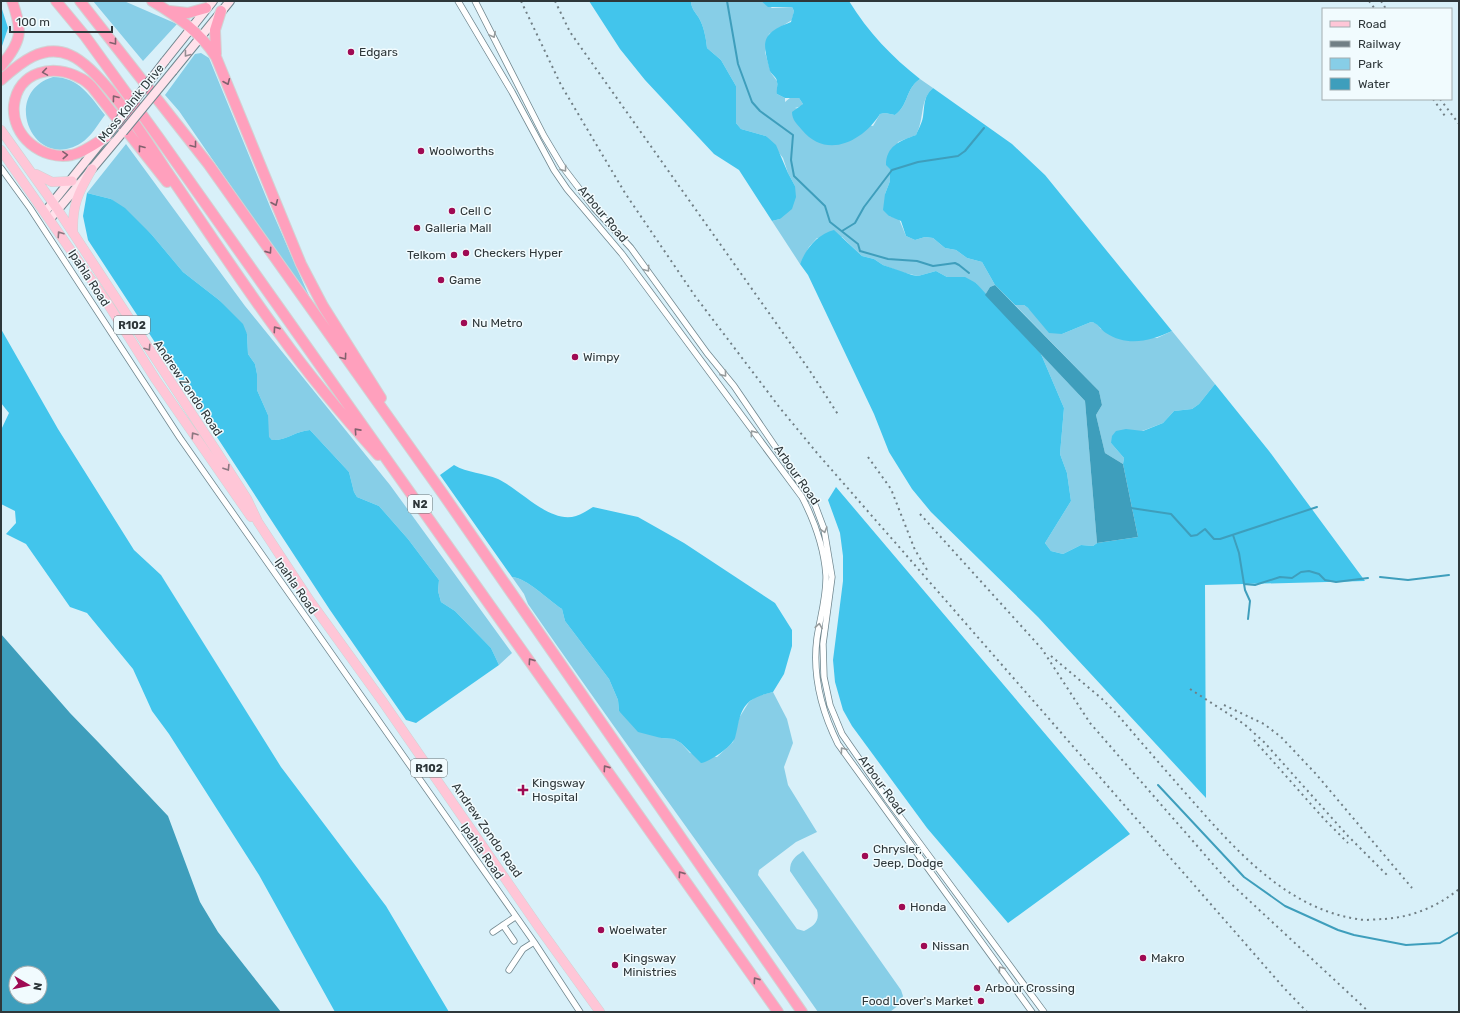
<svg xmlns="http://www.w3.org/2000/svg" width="1460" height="1013" font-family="Rubik,sans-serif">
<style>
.green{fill:#87cee7}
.forest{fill:#42c5ec}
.water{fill:#3e9ebc;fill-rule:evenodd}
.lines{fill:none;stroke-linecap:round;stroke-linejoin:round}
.stream{stroke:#3e9ebc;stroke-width:2}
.street-casing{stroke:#71878f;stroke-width:7}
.secondary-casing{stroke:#71878f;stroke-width:10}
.primary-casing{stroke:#d1d3d4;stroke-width:10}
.highway-casing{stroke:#d1d3d4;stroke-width:12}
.street{stroke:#fff;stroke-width:5.5}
.secondary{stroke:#ffe2eb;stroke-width:8}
.primary{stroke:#ffc6d7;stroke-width:9}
.highway{stroke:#ffa0bd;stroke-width:10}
.rail{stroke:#717f85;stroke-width:2;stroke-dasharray:2 4;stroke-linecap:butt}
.secondary-bridge-casing{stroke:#71878f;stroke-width:10;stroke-linecap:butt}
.secondary-bridge{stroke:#ffe2eb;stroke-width:8}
.oneway{stroke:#969b9c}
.oneway2{stroke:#82616e}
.oneway3{stroke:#968c92}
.oneway4{stroke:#8c7781}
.poi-dot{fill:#9f0a53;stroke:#f1fbfe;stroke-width:1.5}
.labels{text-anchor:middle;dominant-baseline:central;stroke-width:3;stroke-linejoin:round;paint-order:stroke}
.shield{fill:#f1fbfe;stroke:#687275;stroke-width:1}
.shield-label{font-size:11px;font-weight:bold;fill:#2e373a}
.poi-label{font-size:12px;fill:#2e373a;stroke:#f1fbfe;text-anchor:start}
.street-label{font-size:12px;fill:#2e373a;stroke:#f1fbfe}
</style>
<rect width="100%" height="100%" fill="#d8f0f9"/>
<path class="green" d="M93,1H124L177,24L143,61Z
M691,1H761L772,8L792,7L794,11L792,20L769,34L765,52L771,73L777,81V94L785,98V102L791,97L799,98L803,104L802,106L795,108L873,126L880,114L885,113L895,115C909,105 905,89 920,79L933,88C919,101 925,118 916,135L898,142L890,169V181L885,194L889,216L899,219L906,236L915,240L925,237L933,238L945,248L956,250L967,258L982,262L995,285L990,287L985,295L976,283L947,277L936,271L918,276L901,272L883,265L874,259L862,256L842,237L817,238L809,247L800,264L772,221L780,219L795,186L788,173L783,158L766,136L741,129L736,123V86L721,60L707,48C706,38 704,27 699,18C695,12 691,8 691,1Z
M201,53L209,58L271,209L313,305L179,111L165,95L195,54Z
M53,77C79,77 90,96 105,115C98,124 91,137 81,143C33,173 0,93 53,77Z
M126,144L245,306L390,485L512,653L499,665L491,648L455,611L441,602L438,591L439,580L408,539L379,506L357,497L354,492L349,472L310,430C296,431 285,441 272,440L268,437V415L257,390V374L255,364L248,354L247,334L219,300L183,272L152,235L111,199L87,193Z
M1015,305H1024L1028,308L1062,334L1091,322L1096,323L1101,329L1157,338L1172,331L1215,384L1199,404L1192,409L1174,411L1163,423L1111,443L1124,458L1123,464L1105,453L1096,415L1102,405L1099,391Z
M1041,354L1085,401L1097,543L1093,546L1081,545L1063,554L1051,551L1045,543L1071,501L1067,473L1060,454L1064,408Z
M512,577C527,578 548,600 562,609L565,621L609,679L618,700L619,711L661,738L674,739L681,743L690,753L717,757L733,742L739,718L749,702L757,696L773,692L787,719L793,743L784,767L788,785L817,832L796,842L759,870L758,875L797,929L804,931C814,926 820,921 817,910L790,871C790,860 795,857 803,851L901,990L903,996L900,1004L890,1012H818C722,875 623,741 528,604L524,594Z"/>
<path class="forest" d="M589,1H691C691,8 695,12 699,18C704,27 706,38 707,48L721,60L736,86V123L741,129L766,136L776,145L788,173L795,186L796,197L792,209L780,219L772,221L739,170L714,154L645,80L620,49Z
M761,1H849C868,32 892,57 920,79C905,89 909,105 895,115L885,113L880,114C863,141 827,160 802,130C797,124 792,120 792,112L803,104L799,98H785L777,94C776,90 778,86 777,82C777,77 772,75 770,71C763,43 759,34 791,22L794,11L792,7H768Z
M1,6L8,28L1,49Z
M933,88L1012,144L1045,175L1172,331C1151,341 1127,347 1106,333C1100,329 1098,323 1091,322L1062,334L1049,333L1028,308L1024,305H1015L995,285L982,262L967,258L956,250L945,248L933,238L925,237L915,240L906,236L901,221L889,216L883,210L885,194L890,181V169L886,165C886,146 900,141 916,135C918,130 922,123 923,117C925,105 923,97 933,88Z
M87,193L111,199L125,208L152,235L183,272L219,300L243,324L247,334L248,354L255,364L257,374V390L268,415L269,437L272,440C285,441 296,431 310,430L349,472L354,492L357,497L379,506L408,539L439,580L438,591L441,602L455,611L491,648L499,665L416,723L406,720L330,610L88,240L83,216Z
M834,230L862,256L874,259L883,265L912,275L918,276L936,271L947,277H965L976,283L1041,354L1064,408L1060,454L1067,473L1071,501L1045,543L1051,551L1063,554L1081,545L1093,546L1097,543L1138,537L1123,464L1124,458L1111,443L1112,436L1116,431L1126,429L1143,431L1163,423L1174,411L1192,409L1199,404L1215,384L1269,451L1365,581L1205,585L1206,798L1038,617L931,512L912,489L889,452L874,414L808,275L800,264C806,248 818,234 834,230Z
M1,329L58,429L134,550L161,575L281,767L386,906L449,1012H335L259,875L169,734L152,711L133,669L87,613L70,607L26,544L6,534L16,523L15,511L1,504V430L9,413L1,403Z
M454,465C467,473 484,473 498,479C521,490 550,524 576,516C582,514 588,510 593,507L638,517L684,543L775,603L792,630V646L784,674L773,692C765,694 757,696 750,701C738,711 739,725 735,738C732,746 710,762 701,763L681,743L674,739L661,738L638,732L619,711L618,700L609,679L565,621L562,609C548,600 527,578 512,577L440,475Z
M836,487L1130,834L1008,923L927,828L852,726L843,710L835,682L833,660L843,581V556L840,533L828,500Z"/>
<path class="water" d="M995,285L1099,391L1102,405L1096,415L1105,453L1123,464L1138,537L1097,543L1085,401L985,295L990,287Z
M1,634L70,713L100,744L168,816L200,902L218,932L281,1012H1ZM16,973H40V997H16Z"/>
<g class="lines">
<path class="stream" d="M727,1L738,64L752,102L760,111L793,135L791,160L794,176L825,206L830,222L858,244L860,251L888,259L917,261L933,266L955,263L959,265L969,273
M842,231L855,223L864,207L892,170L918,162L958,156L965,151L984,128
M1131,508L1171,514L1191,536L1197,535L1205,529L1214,539H1220L1317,507
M1233,535L1239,553L1245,590L1250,601L1248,619
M1380,577L1408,580L1449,575
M1244,584L1255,585L1280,577L1292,578L1301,572L1309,571L1319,574L1325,580L1336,582L1368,578
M1158,785L1244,877L1285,906L1338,930L1354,935L1406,945L1440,943L1459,932"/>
<defs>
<path id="street" d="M458,1L512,92L554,170L567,189L622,254L802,497C815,522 824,547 826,575C827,596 820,618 817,638C812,676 821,710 838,744L1032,1012
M475,1L544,136L562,166L594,208L631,248L707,353L734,386L815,505L824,529L832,577L823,644L824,677L830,705L842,734L887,799L1044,1012
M1,168L30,208L180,438L534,942L580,1012
M503,925L514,941
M493,932L515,917
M509,970L523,949L534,942"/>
<path id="secondary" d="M165,61L213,1
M173,71L230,1
M45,212L102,141
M50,219L123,132"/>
<path id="primary" d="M1,130L58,210L215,449L247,499L258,522L310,601L383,702L540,929L600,1012
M1,150L106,301L156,380L251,517
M36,174L52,182L72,181
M73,233C72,205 78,193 92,169"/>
<path id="highway" d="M56,1L85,36L159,138L778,1012
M80,1L209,165L443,494L802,1012
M152,1C177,16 200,32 216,57L301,264L323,306L381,398
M170,11L188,13L206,8
M216,54L215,30L221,11
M1,66C22,41 23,32 12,1
M1,80C20,63 43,43 70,55C101,68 146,140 166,170C204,225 241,282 281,336C311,378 344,417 378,455
M107,136C96,143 85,152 72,155C42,161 11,136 14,105C18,71 54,63 80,78C85,80 89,84 92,87L167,182"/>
</defs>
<use href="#street" class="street-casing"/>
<use href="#secondary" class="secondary-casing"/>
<use href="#primary" class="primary-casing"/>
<use href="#highway" class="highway-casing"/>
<use href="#street" class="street"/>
<use href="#secondary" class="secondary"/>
<use href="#primary" class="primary"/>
<use href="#highway" class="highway"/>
<path class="rail" d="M521,1L561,85L625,193L695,296L780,408L817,453L1284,988L1307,1012
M555,1L570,32L810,371L839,416
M1369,1L1375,9
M1381,1L1386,9
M1433,99L1445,116
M1440,99L1459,124
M868,457L891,489L915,550L929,573
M920,514L1042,649L1090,723L1226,879L1369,1012
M1051,656L1101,698L1117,714C1145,747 1174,780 1203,813C1244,859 1292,909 1357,919C1365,921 1376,919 1384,919C1412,917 1437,907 1459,889
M1190,689L1244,724L1264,742L1348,836L1388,876
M1224,705L1264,724L1281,737L1316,774L1412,888
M1254,740L1325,820L1348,843"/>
<defs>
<path id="secondary-bridge" d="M123,132L173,71
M107,136L165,61"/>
</defs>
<use href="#secondary-bridge" class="secondary-bridge-casing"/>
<use href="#secondary-bridge" class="secondary-bridge"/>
</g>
<defs><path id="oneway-chevron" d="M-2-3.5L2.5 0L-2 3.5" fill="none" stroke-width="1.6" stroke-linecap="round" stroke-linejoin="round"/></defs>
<g class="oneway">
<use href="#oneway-chevron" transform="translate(493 35) rotate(62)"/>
<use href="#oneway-chevron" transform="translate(564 169) rotate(54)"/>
<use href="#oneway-chevron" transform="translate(647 269) rotate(54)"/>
<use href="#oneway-chevron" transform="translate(724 374) rotate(51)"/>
<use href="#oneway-chevron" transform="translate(753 433) rotate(-126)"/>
<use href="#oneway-chevron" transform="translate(824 530) rotate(74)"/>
<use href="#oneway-chevron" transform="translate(819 626) rotate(-81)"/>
<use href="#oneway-chevron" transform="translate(843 750) rotate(-126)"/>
<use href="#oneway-chevron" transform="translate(1001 969) rotate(-126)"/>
</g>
<g class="oneway2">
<use href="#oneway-chevron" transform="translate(114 42) rotate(52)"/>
<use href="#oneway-chevron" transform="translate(45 72) rotate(171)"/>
<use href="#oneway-chevron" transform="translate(227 82) rotate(67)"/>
<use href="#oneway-chevron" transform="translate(115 98) rotate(-127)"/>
<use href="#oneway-chevron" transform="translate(194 145) rotate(52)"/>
<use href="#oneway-chevron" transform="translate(141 148) rotate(-127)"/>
<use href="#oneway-chevron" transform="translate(65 155) rotate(-3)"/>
<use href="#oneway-chevron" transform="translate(275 203) rotate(67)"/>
<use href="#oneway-chevron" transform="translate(269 251) rotate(55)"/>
<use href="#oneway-chevron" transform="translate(276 329) rotate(-125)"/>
<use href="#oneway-chevron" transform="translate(344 357) rotate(54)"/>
<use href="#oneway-chevron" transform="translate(357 431) rotate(-132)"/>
<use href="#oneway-chevron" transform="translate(531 661) rotate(-125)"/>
<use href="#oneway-chevron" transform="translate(606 768) rotate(-125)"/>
<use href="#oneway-chevron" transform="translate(681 874) rotate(-125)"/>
<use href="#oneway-chevron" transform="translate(756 980) rotate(-125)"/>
</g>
<use class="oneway3" href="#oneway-chevron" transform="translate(187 54) rotate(128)"/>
<g class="oneway4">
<use href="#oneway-chevron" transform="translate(60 234) rotate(-124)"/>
<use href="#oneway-chevron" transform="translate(148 348) rotate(56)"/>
<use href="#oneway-chevron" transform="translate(194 435) rotate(-124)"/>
<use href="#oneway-chevron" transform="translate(227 468) rotate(58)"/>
</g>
<g class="poi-dot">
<circle cx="351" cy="52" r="4"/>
<circle cx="421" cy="151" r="4"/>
<circle cx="452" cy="211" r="4"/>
<circle cx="417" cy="228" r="4"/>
<circle cx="466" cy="253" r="4"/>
<circle cx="454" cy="255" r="4"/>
<circle cx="441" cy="280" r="4"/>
<circle cx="464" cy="323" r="4"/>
<circle cx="575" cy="357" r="4"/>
<path d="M521 784h4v4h4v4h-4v4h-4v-4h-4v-4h4z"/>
<circle cx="865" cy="856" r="4"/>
<circle cx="902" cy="907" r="4"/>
<circle cx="601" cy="930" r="4"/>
<circle cx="924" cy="946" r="4"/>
<circle cx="1143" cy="958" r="4"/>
<circle cx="615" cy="965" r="4"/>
<circle cx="977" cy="988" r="4"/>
<circle cx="981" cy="1001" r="4"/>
</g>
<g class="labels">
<g class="shield">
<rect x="114" y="316" width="36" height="18" rx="3"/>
<rect x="408" y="495" width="24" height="18" rx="3"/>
<rect x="411" y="759" width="36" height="18" rx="3"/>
</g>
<g class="shield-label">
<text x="132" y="325">R102</text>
<text x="420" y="504">N2</text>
<text x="429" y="768">R102</text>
</g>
<g class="poi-label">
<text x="359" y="52">Edgars</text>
<text x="429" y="151">Woolworths</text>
<text x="460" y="211">Cell C</text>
<text x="425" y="228">Galleria Mall</text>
<text x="474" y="253">Checkers Hyper</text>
<text x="446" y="255" text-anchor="end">Telkom</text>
<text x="449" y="280">Game</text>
<text x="472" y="323">Nu Metro</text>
<text x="583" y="357">Wimpy</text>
<text x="532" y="783">Kingsway<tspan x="532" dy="14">Hospital</tspan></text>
<text x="873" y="849">Chrysler,<tspan x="873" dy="14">Jeep, Dodge</tspan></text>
<text x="910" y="907">Honda</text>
<text x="609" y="930">Woelwater</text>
<text x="932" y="946">Nissan</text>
<text x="623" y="958">Kingsway<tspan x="623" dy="14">Ministries</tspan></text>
<text x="1151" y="958">Makro</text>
<text x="985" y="988">Arbour Crossing</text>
<text x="973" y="1001" text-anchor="end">Food Lover's Market</text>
</g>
<g class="street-label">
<text transform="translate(131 103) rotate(-51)">Moss Kolnik Drive</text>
<text transform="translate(603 214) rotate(50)">Arbour Road</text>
<text transform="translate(89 278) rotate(57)">Ipahla Road</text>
<text transform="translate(188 388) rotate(56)">Andrew Zondo Road</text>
<text transform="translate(797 475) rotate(55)">Arbour Road</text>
<text transform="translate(296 586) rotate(55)">Ipahla Road</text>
<text transform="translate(882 785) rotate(54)">Arbour Road</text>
<text transform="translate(487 830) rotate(55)">Andrew Zondo Road</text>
<text transform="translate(482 851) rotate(55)">Ipahla Road</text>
</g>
</g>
<rect width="1460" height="1013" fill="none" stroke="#2e373a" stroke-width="4"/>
<rect x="1322" y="8" width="130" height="92" fill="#f1fbfe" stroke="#a3adb0"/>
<rect x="1330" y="21" width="20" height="6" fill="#ffc6d7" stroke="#a3adb0"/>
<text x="1358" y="28" font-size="12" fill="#2e373a">Road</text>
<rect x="1330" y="41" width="20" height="6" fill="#717f85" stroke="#a3adb0"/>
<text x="1358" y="48" font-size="12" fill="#2e373a">Railway</text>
<rect x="1330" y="58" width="20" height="12" fill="#87cee7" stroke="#a3adb0"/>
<text x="1358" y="68" font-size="12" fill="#2e373a">Park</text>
<rect x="1330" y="78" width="20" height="12" fill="#3e9ebc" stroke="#a3adb0"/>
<text x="1358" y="88" font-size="12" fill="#2e373a">Water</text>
<g transform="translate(28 985) rotate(99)"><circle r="19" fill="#f1fbfe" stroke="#a3adb0"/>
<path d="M0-3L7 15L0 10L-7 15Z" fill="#9f0a53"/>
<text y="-6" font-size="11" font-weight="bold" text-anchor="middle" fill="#2e373a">N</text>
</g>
<path d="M10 26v6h102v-6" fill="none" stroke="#2e373a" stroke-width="2"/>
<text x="16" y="26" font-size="12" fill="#2e373a" stroke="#f1fbfe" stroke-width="3" paint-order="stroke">100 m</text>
</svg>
